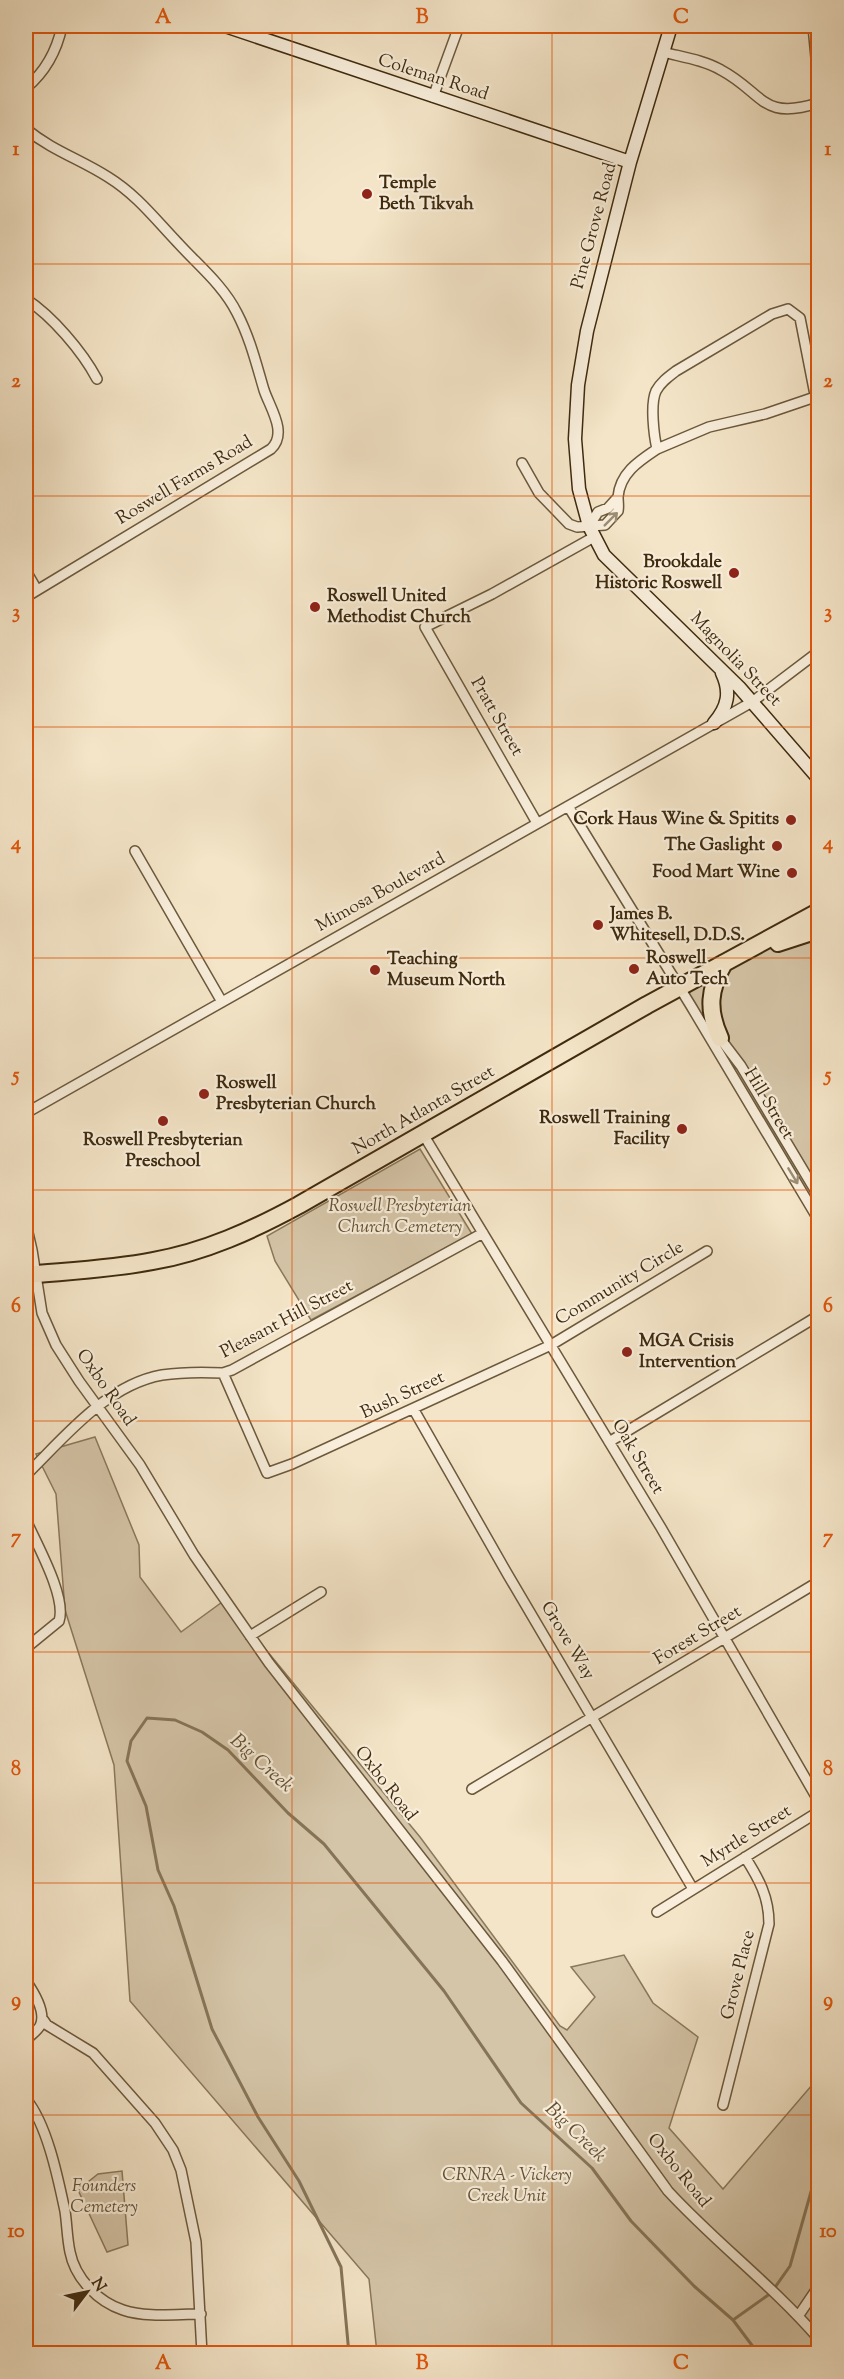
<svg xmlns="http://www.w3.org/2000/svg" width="844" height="2379" font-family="'Sorts Mill Goudy',serif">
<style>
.green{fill:#d5c5a8;stroke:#8a785b;stroke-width:1.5}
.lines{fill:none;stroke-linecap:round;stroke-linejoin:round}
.stream{stroke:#867458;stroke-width:3}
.street-casing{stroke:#6c593c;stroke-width:12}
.secondary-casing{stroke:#3f2a0e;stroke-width:15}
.highway-casing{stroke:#3f2a0e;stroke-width:20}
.street{stroke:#f8eedb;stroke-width:9}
.secondary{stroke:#f8eedb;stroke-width:12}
.highway{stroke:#f4e5c8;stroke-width:16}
.oneway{stroke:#9c8c74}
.grid{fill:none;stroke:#e0570c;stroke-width:1.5;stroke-opacity:0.55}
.poi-dot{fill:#8f2418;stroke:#f8eedb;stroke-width:2}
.labels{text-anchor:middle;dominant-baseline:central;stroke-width:4.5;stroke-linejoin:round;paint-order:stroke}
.street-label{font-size:18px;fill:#3f2a0e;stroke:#f8eedb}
.poi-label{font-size:18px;font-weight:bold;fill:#3f2a0e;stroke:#f8eedb;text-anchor:start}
.park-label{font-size:18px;font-style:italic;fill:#645134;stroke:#f8eedb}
.water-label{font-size:20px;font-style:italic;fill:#634f33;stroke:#f8eedb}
.neatline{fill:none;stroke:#e0570c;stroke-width:2}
.grid-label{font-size:20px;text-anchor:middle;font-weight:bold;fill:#e0570c}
</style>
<rect width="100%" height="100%" fill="#f4e5c8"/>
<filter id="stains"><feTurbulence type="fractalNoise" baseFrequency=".00333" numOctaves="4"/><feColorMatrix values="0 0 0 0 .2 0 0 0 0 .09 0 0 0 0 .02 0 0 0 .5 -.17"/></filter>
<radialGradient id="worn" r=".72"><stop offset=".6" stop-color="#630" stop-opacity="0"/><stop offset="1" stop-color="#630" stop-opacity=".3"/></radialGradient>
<path class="green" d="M818,919V1209L684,995Z
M420,1149L472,1234L311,1320L275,1261L267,1236Z
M95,1437L139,1545L140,1577L181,1632L225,1600L420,1837L560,2026L567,2030L595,1997L571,1967L624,1955L653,2003L698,2037L669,2128L723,2189L818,2078V2353H377L369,2279L130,2001L114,1765L65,1610L56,1494L36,1454Z
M122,2171L128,2245L107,2252L78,2190L98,2174Z"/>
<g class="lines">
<path class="stream" d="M733,2320L771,2293L790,2266L818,2167
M349,2354L341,2267L299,2181L258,2117L212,2029L174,1906L158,1870L146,1806L127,1761L131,1741L147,1718L175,1720L202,1732L228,1750L288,1813L324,1844L444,1991L521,2103L592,2168L631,2221L694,2286L733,2320L754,2348L761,2354"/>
<defs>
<path id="street" d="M813,26L818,79
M663,52C682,57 704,60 721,70C764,93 761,121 818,103
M26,88C45,72 57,50 62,26
M433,97L459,26
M26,129C53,151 80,159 108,177C137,195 155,219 178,243C198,265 223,285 237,313C250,338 256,363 264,390C270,408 288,433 271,449L26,597
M26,299C52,316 82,351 97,379
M657,449L709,427L765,414L815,397
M522,463L539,493L569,524L577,527L605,525L618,511C619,506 618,502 618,497C620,473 639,461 657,449C654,436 650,404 656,391C661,382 668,377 676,371L772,314L788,309L800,318L818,410
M589,526L598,512L608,508L618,497
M26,571L37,590
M568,806L691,1006L818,1219
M537,823L425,627L492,594L594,537
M135,851L222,1002
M719,1037L741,1066L818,1195
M26,1113L752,702L818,652
M423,1134L660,1526L818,1800
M26,1224L32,1250L42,1313L56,1345L79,1381L140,1465L194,1555L269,1663L502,1961L668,2191C716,2243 772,2285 818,2338
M223,1373L267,1473L292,1464L551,1345L707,1251
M414,1410L508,1575L693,1889
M609,1442L818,1316
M26,1475C64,1438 106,1385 162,1375C182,1372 203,1372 223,1373L232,1370L483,1233
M26,1520C36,1543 67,1597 59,1621L26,1648
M250,1636L321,1592
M472,1789L818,1582
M657,1912L818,1812
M26,1981C33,1991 47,2012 40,2026C37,2031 30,2036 26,2040
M42,2018L47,2025L93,2053L155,2123L173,2150L181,2170L196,2242L202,2354
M26,2099C47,2124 58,2178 65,2211C67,2224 67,2238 70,2252C75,2278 98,2302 123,2310C147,2318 176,2314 201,2314
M723,2105L769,1924C769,1897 759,1879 745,1857
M799,2315L818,2287"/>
<path id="secondary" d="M225,26L630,162
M671,26L630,162L587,331L578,385L575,439L579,489L589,526L604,555L739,687L818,778
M714,723C728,707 731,692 722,673"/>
<path id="highway" d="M778,943L818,930
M720,1038C707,1010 709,989 724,963
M26,1275C68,1271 112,1269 153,1261C205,1252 253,1230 299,1205L647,1005L818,912"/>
</defs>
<use href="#street" class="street-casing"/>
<use href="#secondary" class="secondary-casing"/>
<use href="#highway" class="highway-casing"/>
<use href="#street" class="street"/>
<use href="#secondary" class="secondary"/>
<use href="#highway" class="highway"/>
</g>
<defs><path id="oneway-shaft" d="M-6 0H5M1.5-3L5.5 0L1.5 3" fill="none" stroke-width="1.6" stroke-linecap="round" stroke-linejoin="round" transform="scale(1.5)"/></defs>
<g class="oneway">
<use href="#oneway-shaft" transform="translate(611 519) rotate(-45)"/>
<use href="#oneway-shaft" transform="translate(793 1176) rotate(59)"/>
</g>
<path class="grid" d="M292,26V2354M552,26V2354M26,264H818M26,496H818M26,727H818M26,958H818M26,1190H818M26,1421H818M26,1652H818M26,1883H818M26,2115H818"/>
<g class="poi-dot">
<circle cx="367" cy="194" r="6"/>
<circle cx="734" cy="573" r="6"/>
<circle cx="315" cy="607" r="6"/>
<circle cx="791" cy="820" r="6"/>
<circle cx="777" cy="846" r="6"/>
<circle cx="792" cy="873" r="6"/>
<circle cx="598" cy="925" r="6"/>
<circle cx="634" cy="969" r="6"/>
<circle cx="375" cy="970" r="6"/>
<circle cx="204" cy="1094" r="6"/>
<circle cx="163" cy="1121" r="6"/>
<circle cx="682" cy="1129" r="6"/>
<circle cx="627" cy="1352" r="6"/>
</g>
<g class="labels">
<g class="street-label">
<text transform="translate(433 78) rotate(18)">Coleman Road</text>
<text transform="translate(595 226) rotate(-75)">Pine Grove Road</text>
<text transform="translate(185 481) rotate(-31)">Roswell Farms Road</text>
<text transform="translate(735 660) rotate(46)">Magnolia Street</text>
<text transform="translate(496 717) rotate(60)">Pratt Street</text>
<text transform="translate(381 893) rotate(-29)">Mimosa Boulevard</text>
<text transform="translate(768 1104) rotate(59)">Hill Street</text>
<text transform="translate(424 1111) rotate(-30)">North Atlanta Street</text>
<text transform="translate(620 1284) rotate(-31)">Community Circle</text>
<text transform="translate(287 1320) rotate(-28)">Pleasant Hill Street</text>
<text transform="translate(105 1388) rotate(55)">Oxbo Road</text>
<text transform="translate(403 1396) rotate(-25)">Bush Street</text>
<text transform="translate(637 1457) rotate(59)">Oak Street</text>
<text transform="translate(698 1636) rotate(-31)">Forest Street</text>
<text transform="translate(567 1641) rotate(59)">Grove Way</text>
<text transform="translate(385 1784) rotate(52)">Oxbo Road</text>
<text transform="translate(747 1837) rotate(-32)">Myrtle Street</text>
<text transform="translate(739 1975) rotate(-76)">Grove Place</text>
<text transform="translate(678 2171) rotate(51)">Oxbo Road</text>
</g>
<g class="poi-label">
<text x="379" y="184">Temple<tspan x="379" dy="21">Beth Tikvah</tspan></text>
<text x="722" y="563" text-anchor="end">Brookdale<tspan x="722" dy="21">Historic Roswell</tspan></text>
<text x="327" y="597">Roswell United<tspan x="327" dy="21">Methodist Church</tspan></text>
<text x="779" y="820" text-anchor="end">Cork Haus Wine &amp; Spitits</text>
<text x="765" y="846" text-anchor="end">The Gaslight</text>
<text x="780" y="873" text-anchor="end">Food Mart Wine</text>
<text x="610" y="915">James B.<tspan x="610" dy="21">Whitesell, D.D.S.</tspan></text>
<text x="646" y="959">Roswell<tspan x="646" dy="21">Auto Tech</tspan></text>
<text x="387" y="960">Teaching<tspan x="387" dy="21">Museum North</tspan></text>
<text x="216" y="1084">Roswell<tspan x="216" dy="21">Presbyterian Church</tspan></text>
<text x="670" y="1119" text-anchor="end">Roswell Training<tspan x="670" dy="21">Facility</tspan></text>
<text x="163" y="1141" text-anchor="middle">Roswell Presbyterian<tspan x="163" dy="21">Preschool</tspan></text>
<text x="639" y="1342">MGA Crisis<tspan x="639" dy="21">Intervention</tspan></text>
</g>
<g class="park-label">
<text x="400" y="1207">Roswell Presbyterian<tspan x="400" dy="21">Church Cemetery</tspan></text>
<text x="507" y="2176">CRNRA - Vickery<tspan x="507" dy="21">Creek Unit</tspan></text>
<text x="104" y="2187">Founders<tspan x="104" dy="21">Cemetery</tspan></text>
</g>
<g class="water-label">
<text transform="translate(261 1764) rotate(42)">Big Creek</text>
<text transform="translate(575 2133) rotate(44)">Big Creek</text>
</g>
</g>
<rect width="844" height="2379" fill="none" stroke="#f4e5c8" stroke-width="66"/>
<g transform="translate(87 2292) rotate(58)" stroke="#f8eedb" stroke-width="4.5" paint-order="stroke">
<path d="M0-4.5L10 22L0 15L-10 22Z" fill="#3f2a0e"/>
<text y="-9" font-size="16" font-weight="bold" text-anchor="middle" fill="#3f2a0e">N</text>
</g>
<rect x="33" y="33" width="778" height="2313" class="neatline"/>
<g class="grid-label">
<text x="163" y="23">A</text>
<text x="422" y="23">B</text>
<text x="681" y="23">C</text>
<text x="16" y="155">1</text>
<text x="828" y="155">1</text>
<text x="16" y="387">2</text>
<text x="828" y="387">2</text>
<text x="16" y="618">3</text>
<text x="828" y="618">3</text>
<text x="16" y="849">4</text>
<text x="828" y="849">4</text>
<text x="16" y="1081">5</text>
<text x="828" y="1081">5</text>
<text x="16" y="1312">6</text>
<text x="828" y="1312">6</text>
<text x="16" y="1543">7</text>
<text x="828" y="1543">7</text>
<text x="16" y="1775">8</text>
<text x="828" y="1775">8</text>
<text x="16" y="2006">9</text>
<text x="828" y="2006">9</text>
<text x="16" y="2237">10</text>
<text x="828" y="2237">10</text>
<text x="163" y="2369">A</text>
<text x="422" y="2369">B</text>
<text x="681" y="2369">C</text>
</g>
<rect width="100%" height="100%" filter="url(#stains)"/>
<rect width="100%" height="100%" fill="url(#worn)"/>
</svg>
